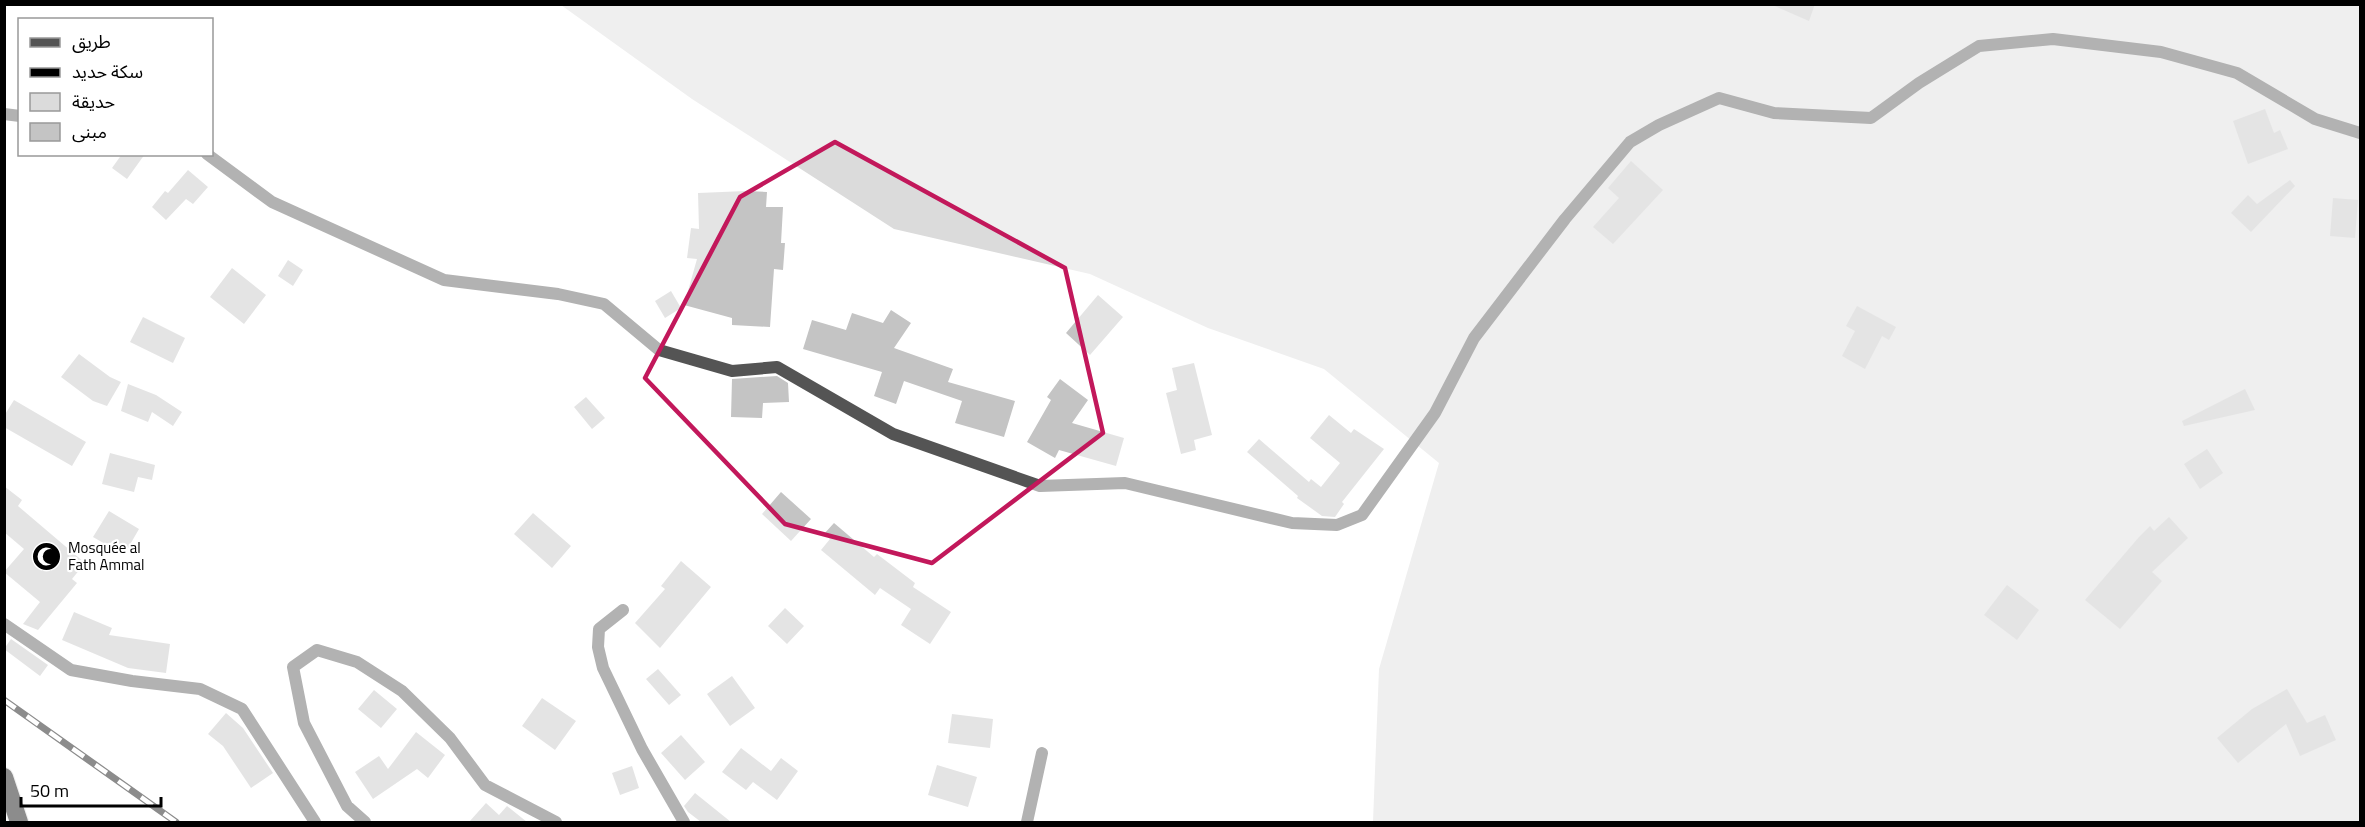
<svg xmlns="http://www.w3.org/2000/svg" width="2365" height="827" font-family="'Titillium Web','Noto Sans Arabic',sans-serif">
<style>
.green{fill:#dbdbdb}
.building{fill:#c4c4c4}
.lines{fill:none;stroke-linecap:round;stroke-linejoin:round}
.highway-casing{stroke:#dbdbdb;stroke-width:20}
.street{stroke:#545454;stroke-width:12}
.highway{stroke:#000;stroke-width:18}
.rail-casing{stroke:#000;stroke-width:7}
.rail{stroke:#fff;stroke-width:4.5;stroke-dasharray:14;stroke-linecap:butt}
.marked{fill:none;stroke:#c2185b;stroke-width:4.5;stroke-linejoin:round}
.labels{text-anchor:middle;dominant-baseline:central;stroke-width:4.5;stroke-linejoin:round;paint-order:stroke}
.poi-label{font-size:15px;fill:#000;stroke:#fff;text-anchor:start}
</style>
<rect width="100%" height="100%" fill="#fff"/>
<path class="green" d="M561,5H2360V822H1373L1379,669L1439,463L1324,369L1208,328L1090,274L894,229L692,99Z"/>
<path class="building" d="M1770,4H1815L1809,21Z
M2265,109L2274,133L2280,130L2288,149L2248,164L2233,121Z
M122,154H145L127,179L112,168Z
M1631,161L1663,190L1613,244L1593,227L1619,198L1608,188Z
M188,170L208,187L193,204L186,199L166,220L152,207L165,191L168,193Z
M2290,180L2295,186L2251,232L2231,213L2248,195L2257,204Z
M746,191L767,192L766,207H783L781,243H785L783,270L774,269L770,327L732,325V318L684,305L697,259L687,258L691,228L699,229L698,193Z
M2333,198L2358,200L2355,238L2330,236Z
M288,260L303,270L293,286L278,276Z
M232,268L266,295L244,324L210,297Z
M671,291L681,308L665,318L655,301Z
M1098,295L1123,317L1090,355L1066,333Z
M1857,306L1896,327L1889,340L1882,336L1865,369L1842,356L1855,331L1846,326Z
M891,310L911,323L894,348L953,369L948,382L1015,401L1004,437L955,423L962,401L904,381L896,404L874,396L882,372L803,349L812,320L846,330L852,313L883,323Z
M143,317L185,338L173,363L130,342Z
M79,354L110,377L121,382L107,406L93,401L61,377Z
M1194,363L1212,435L1194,440L1196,450L1181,454L1166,393L1177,390L1172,368Z
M777,376L788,383L789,402L763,403L762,418L731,417L732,379Z
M1060,379L1088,400L1072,423L1124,438L1116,466L1059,450L1055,458L1027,442L1051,400L1047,397Z
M128,384L156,395L182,412L173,426L152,412L148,422L121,411Z
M2245,389L2255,410L2184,426L2182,421Z
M586,397L605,418L592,429L574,407Z
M14,400L86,442L72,466L4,427V416Z
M1329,415L1351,433L1354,429L1384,449L1342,502L1344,504L1335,517L1322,516L1297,498L1298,496L1247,452L1259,439L1309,482L1311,479L1321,487L1340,463L1310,438Z
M2207,449L2223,473L2200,489L2184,464Z
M110,453L155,465L152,480L138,477L134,492L102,484Z
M4,486L22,500L18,506L85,563L72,579L77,583L38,630L23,624L40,602L4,572L24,549L4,532Z
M781,492L811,519L791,541L762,514Z
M109,511L139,529L124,555L93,537Z
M533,513L571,546L552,568L514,534Z
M2169,517L2188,538L2152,572L2162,581L2120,629L2085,600L2139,537L2150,526L2154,531Z
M834,523L874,557L877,554L915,583L913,587L951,612L930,644L901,625L911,609L880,588L875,595L821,550L830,539L824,534Z
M681,561L711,587L660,648L635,623L665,589L661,586Z
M2007,585L2039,610L2017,640L1984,615Z
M785,608L804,626L787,644L768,626Z
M74,612L112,628L109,635L170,644L166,673L128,668L62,640Z
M11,639L48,665L40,676L4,649Z
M658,669L681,695L669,705L646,679Z
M732,676L755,708L730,726L707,694Z
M2287,689L2307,723L2325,715L2336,740L2300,756L2286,724L2238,763L2217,738L2252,709Z
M374,690L397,709L381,728L358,709Z
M542,698L576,721L555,750L522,726Z
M226,713L243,728L273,773L251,788L223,746L208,734Z
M952,714L993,719L990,748L948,743Z
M416,732L445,755L428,778L417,769L373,799L355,772L379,756L388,769Z
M681,735L705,762L685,780L661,753Z
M741,748L771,771L781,758L798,771L777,800L753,782L746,790L722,772Z
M937,765L977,777L968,807L928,795Z
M632,766L639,788L620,795L612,773Z
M695,793L731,822H701L688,812L684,806Z
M486,803L499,815L507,806L527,822H469Z"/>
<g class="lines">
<defs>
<path id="highway" d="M4,777L19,822"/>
</defs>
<use href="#highway" class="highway-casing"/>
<path class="street" d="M4,114L20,116
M207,154L272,202L444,280L558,294L604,304L659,350L732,371L777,367L893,434L1040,486L1125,483L1292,523L1337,525L1362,515L1435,413L1474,338L1565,219L1630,142L1659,125L1719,98L1774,113L1871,118L1919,83L1979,46L2053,39L2161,52L2237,73L2315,119L2360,133
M623,610L599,629L598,647L603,668L642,749L684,822
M4,624L71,670L132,681L200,689L242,709L315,822
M365,822L347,806L304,723L293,667L317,650L357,662L402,691L450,738L485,785L556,822
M1027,822L1042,753"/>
<use href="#highway" class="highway"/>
<defs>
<path id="rail" d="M4,700L176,822"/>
</defs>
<use href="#rail" class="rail-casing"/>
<use href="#rail" class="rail"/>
</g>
<path d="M0 0H2365V827H0ZM835,142L1065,268L1103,433L932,563L785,524L645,378L740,197Z" fill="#fff" fill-opacity=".55" fill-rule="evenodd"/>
<path class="marked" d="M835,142L1065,268L1103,433L932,563L785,524L645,378L740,197Z"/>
<defs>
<symbol id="mosque-disc" viewBox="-11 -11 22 22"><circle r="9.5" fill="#000" stroke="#fff"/><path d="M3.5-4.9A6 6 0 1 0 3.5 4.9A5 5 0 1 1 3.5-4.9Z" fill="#fff"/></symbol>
</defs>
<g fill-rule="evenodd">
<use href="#mosque-disc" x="30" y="540" width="33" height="33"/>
</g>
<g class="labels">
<g class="poi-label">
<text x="68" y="547">Mosquée al<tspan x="68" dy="17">Fath Ammal</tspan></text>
</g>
</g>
<rect width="2365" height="827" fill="none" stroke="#000000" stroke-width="12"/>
<rect x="18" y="18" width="195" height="138" fill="#ffffff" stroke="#999999" stroke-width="1.5"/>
<rect x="30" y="38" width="30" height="9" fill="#545454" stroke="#999999" stroke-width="1.5"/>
<text x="72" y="48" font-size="18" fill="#000000">طريق</text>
<rect x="30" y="68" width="30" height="9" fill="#000000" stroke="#999999" stroke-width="1.5"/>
<text x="72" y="78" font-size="18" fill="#000000">سكة حديد</text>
<rect x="30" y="93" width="30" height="18" fill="#dbdbdb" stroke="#999999" stroke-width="1.5"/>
<text x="72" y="108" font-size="18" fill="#000000">حديقة</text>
<rect x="30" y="123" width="30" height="18" fill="#c4c4c4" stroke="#999999" stroke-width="1.5"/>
<text x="72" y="138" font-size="18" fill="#000000">مبنى</text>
<path d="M21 797v9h140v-9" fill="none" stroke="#000000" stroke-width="3"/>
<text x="30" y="797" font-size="18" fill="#000000" stroke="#ffffff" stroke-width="4.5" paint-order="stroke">50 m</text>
</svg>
